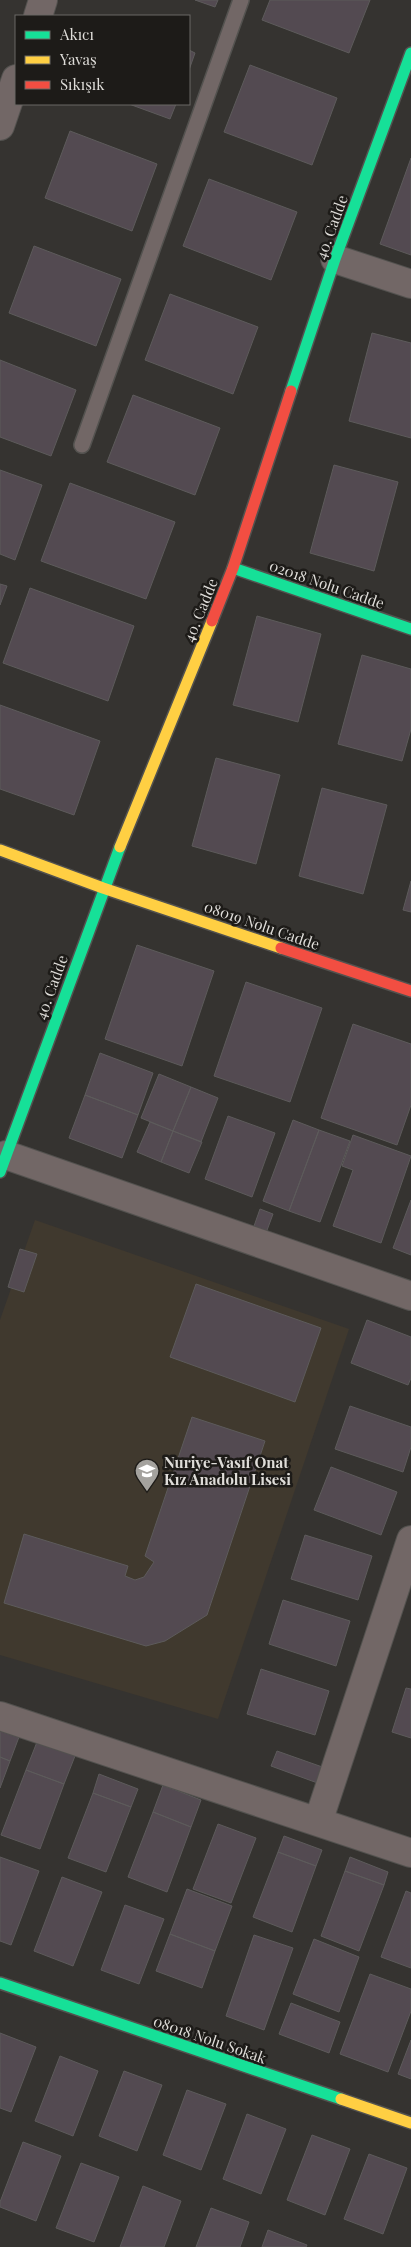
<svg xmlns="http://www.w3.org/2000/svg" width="411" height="2247" font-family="'Playfair Display',serif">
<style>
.built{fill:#40392e}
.building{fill:#534a51;stroke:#5d5b5b}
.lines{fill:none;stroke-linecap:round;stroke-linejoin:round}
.lane-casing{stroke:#53524f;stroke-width:18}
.street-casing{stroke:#53524f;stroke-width:30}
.fast-casing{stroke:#53524f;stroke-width:14}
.slow-casing{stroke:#53524f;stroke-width:14}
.jam-casing{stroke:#53524f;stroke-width:14}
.lane{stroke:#726766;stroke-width:15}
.street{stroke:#726766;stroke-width:28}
.fast{stroke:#16e098;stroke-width:11}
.slow{stroke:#ffcf43;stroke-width:11}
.jam{stroke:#f24e42;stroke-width:11}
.labels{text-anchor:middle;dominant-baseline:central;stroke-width:5;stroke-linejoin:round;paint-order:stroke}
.street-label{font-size:15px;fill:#dfddd9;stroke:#1d1b18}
.poi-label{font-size:15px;font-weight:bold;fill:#dfddd9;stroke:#1d1b18;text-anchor:start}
</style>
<rect width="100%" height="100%" fill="#353330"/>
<path class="built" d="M35,1220L349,1329L218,1719L0,1655V1320Z"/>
<path class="building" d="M195,0H218L215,7Z
M270,0H370L349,53L262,20Z
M189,50L195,53L189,70Z
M250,65L337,98L312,165L224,132Z
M129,104H176L170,119Z
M70,131L157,164L132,231L45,198Z
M411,158V255L380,244Z
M209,179L297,212L271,280L183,246Z
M34,246L121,279L96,346L9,313Z
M170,294L258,327L233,394L145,360Z
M372,333L411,343V438L349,421Z
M0,360L76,390L51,456L0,437Z
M133,395L220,428L195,495L107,462Z
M334,465L398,482L374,571L310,553Z
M0,470L42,485L15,560L0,554Z
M70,483L175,522L146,599L41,561Z
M0,584L7,586L0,605Z
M30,588L134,626L108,701L3,663Z
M257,616L321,634L298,722L233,705Z
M362,655L411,669V729L402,761L338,744Z
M0,705L100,741L74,815L0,789Z
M216,758L280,775L256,864L192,846Z
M322,788L387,805L363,894L299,876Z
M411,881V912L403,910Z
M137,945L214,971L182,1066L105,1039Z
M246,982L322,1008L290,1102L214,1076Z
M353,1024L411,1044V1105L397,1145L321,1118Z
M100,1053L153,1073L138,1115L85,1095Z
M159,1074L191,1087L173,1131L141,1118Z
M191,1087L218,1098L201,1142L173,1131Z
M85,1095L138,1115L122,1158L69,1138Z
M228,1116L275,1133L252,1197L205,1179Z
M293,1120L319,1130L289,1211L263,1201Z
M150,1122L173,1131L161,1162L137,1152Z
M319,1130L350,1141L320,1222L289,1211Z
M173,1131L202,1142L189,1173L161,1162Z
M353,1135L411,1156L381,1243L333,1226L353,1170L342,1166Z
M411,1200V1255L393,1248Z
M260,1209L273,1214L266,1233L253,1229Z
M20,1249L37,1254L24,1292L8,1287Z
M196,1284L321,1328L295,1402L170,1357Z
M367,1320L411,1337V1378L408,1385L351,1363Z
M350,1406L411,1427V1447L403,1472L335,1449Z
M192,1417L265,1441L207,1615L165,1641L146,1646L4,1603L24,1534L128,1566L125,1576L135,1580L144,1577L154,1562L145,1556Z
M331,1467L397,1492L381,1535L314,1510Z
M305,1535L372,1556L358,1600L291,1579Z
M283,1600L350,1621L336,1666L269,1644Z
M261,1669L329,1691L315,1735L247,1714Z
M406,1688L411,1689V1738L392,1732Z
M0,1729L19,1737L10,1761L0,1757Z
M37,1742L75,1756L64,1784L26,1770Z
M277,1751L328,1769L323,1785L271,1766Z
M0,1757L10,1761L0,1788Z
M26,1770L64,1784L40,1849L1,1835Z
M99,1774L138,1789L131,1807L93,1793Z
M163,1785L201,1800L191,1827L153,1812Z
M93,1793L131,1807L106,1872L68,1858Z
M153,1812L191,1827L167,1892L128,1877Z
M218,1824L256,1838L231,1903L193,1889Z
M284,1836L322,1850L316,1866L278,1852Z
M278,1852L316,1866L292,1932L253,1917Z
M0,1857L39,1871L11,1945L0,1941Z
M350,1857L388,1872L384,1885L345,1871Z
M345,1871L384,1885L359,1951L321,1936Z
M62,1877L102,1892L73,1966L34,1951Z
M187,1889L232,1906L215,1951L170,1934Z
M406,1891L411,1893V1968L381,1957Z
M125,1905L164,1919L139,1984L101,1970Z
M170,1934L215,1951L202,1988L156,1971Z
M254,1935L293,1948L264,2030L226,2016Z
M314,1939L359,1957L339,2012L293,1994Z
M370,1974L411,1989V2011L388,2072L340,2054Z
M291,2003L340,2022L329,2053L279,2034Z
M0,2033L36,2047L11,2112L0,2108Z
M411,2040V2079L398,2074Z
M60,2056L98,2071L73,2136L35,2121Z
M124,2071L162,2085L137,2151L99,2136Z
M187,2090L226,2104L201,2170L163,2155Z
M247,2114L286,2129L261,2194L223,2179Z
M312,2135L350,2149L325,2215L287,2200Z
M23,2142L61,2156L36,2221L0,2207V2202Z
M369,2154L407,2168L383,2234L344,2219Z
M81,2163L119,2177L94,2242L56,2228Z
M143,2186L181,2201L164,2247H120Z
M211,2208L249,2222L240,2247H196Z
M268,2230L307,2245L306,2247H262Z"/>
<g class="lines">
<defs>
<path id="lane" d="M82,445L241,0"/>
<path id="street" d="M38,16L43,0
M0,126L16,79
M335,259L411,284
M6,1155L411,1296
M0,1716L411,1853
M318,1822L411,1540"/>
<path id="fast" d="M291,391L335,259L411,53
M233,568L411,629
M0,1172L120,847
M0,1983L341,2099"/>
<path id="slow" d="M120,847L212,621
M0,850L103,888L281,948
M341,2099L411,2123"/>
<path id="jam" d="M212,621L233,568L291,391
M281,948L411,991"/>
</defs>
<use href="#lane" class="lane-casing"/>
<use href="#street" class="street-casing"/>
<use href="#fast" class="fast-casing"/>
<use href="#slow" class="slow-casing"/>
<use href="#jam" class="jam-casing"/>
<use href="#lane" class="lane"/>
<use href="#street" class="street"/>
<use href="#fast" class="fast"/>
<use href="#slow" class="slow"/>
<use href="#jam" class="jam"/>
</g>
<defs>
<symbol id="school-pin" viewBox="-11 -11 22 30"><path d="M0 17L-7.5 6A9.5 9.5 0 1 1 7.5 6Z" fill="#a4a29e" stroke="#1d1b18"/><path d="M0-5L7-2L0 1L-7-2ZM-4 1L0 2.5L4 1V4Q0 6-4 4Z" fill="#fff"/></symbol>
</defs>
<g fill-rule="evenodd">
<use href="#school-pin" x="133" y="1457" width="28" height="38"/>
</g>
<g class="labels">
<g class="street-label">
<text transform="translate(331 227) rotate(-70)">40. Cadde</text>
<text transform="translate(327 584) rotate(19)">02018 Nolu Cadde</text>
<text transform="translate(200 610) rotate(-68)">40. Cadde</text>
<text transform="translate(262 925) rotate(19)">08019 Nolu Cadde</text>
<text transform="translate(51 987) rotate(-70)">40. Cadde</text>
<text transform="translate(210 2039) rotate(19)">08018 Nolu Sokak</text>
</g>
<g class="poi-label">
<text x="164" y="1462">Nuriye-Vasıf Onat<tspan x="164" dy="17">Kız Anadolu Lisesi</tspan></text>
</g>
</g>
<rect x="15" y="15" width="175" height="90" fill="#1d1b18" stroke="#6b6965"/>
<rect x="25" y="31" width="25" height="8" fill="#16e098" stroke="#6b6965"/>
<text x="60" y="40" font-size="15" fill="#dfddd9">Akıcı</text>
<rect x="25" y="56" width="25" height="8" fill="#ffcf43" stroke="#6b6965"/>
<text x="60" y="65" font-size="15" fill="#dfddd9">Yavaş</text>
<rect x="25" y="81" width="25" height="8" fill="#f24e42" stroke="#6b6965"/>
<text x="60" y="90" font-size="15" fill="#dfddd9">Sıkışık</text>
</svg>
